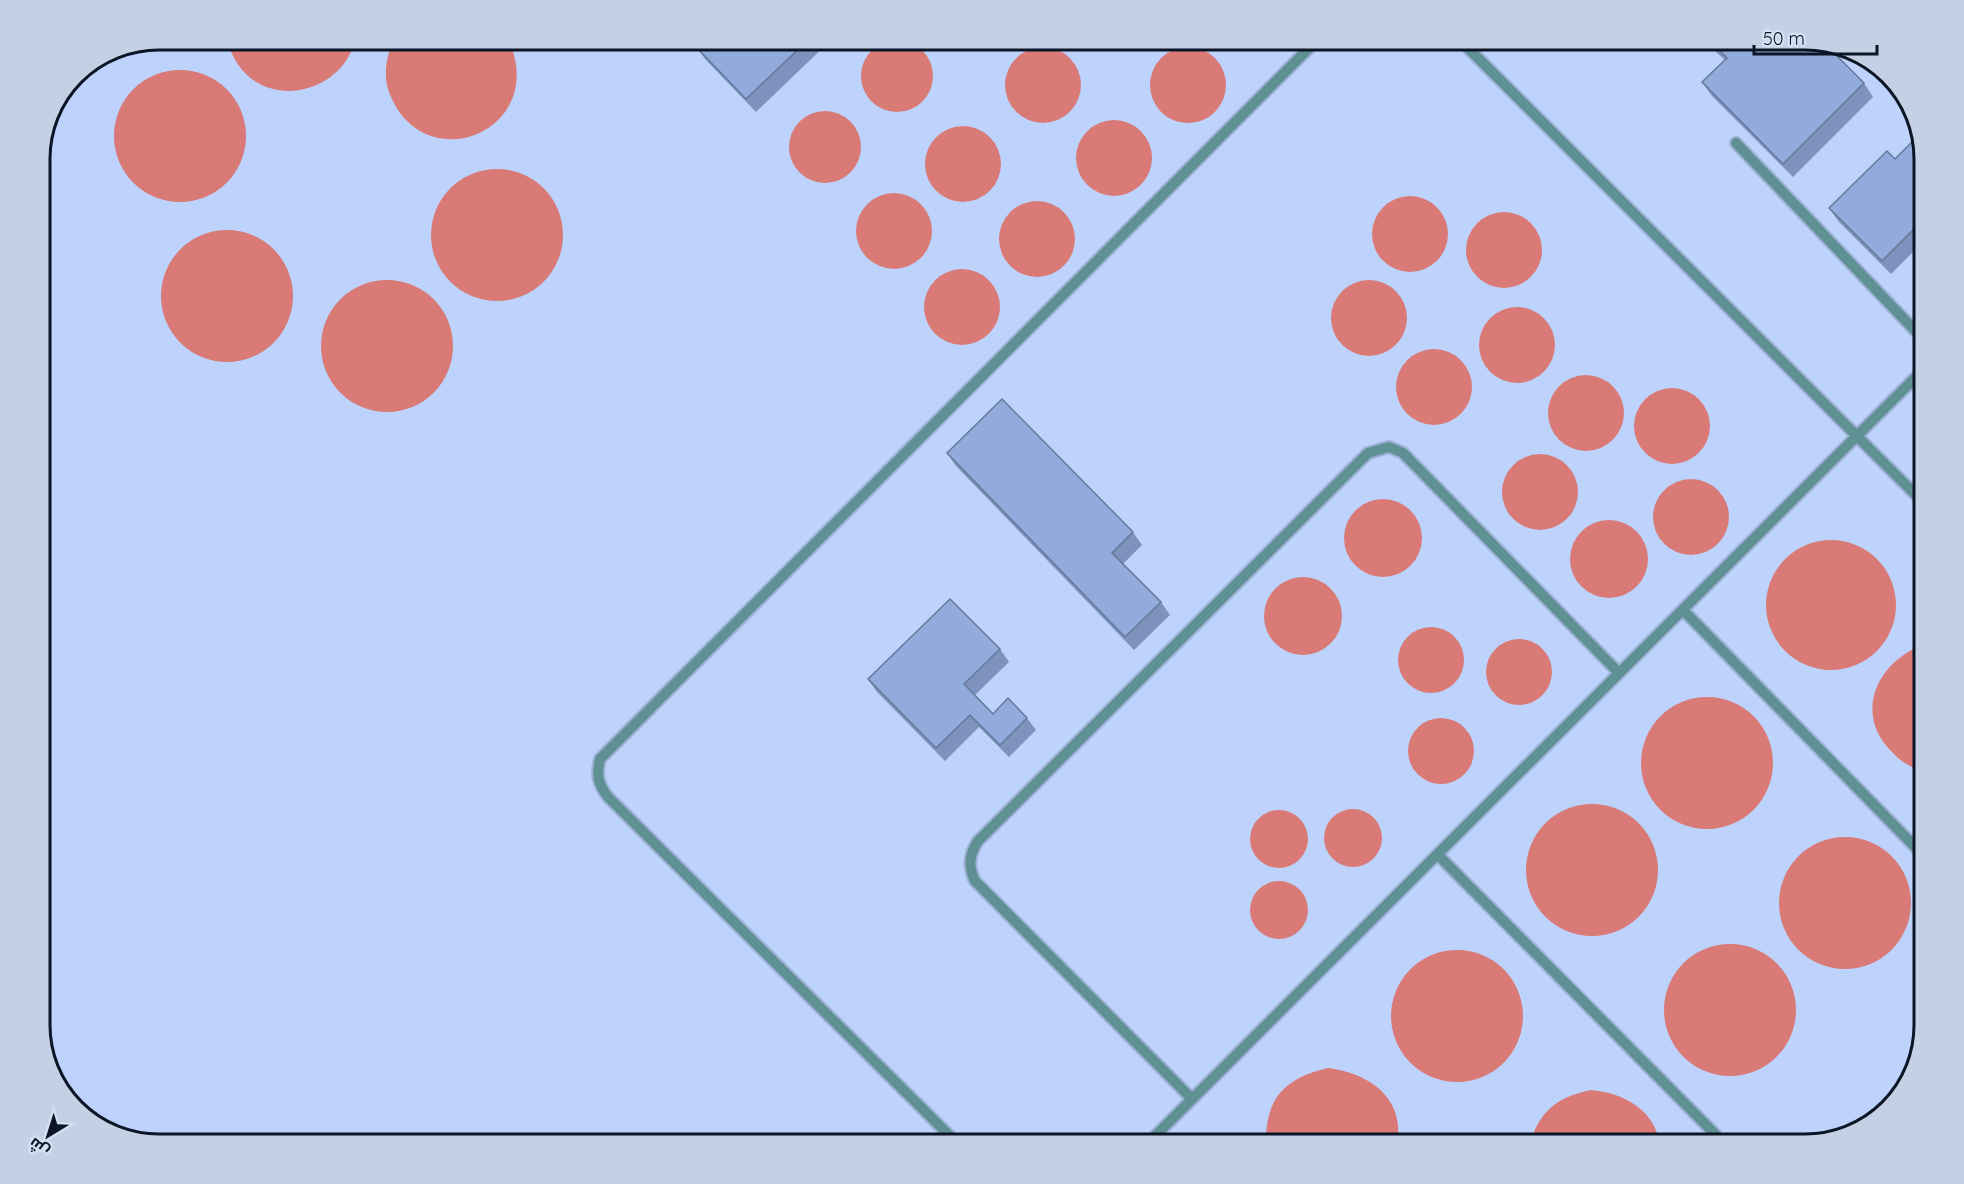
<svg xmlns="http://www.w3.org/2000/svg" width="1964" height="1184" font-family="Quicksand,Cairo,sans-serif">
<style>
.water{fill:#d97a77}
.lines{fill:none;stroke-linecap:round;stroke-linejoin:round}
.service-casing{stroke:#9db1d5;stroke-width:14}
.service{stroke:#5f9094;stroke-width:10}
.wall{fill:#7d93bd}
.building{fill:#91abdc;stroke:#66789a;stroke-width:1.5}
.rim{fill:none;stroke:#0b1526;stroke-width:3}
</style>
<rect width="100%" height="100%" fill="#bdd3fc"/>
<path class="water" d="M226,39H355C346,86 282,109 246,74C236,64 231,53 226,39Z
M395,39H508C551,130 423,183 389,92C383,76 386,54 395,39Z
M861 76a36 36 0 1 1 72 0a36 36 0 1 1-72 0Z
M1150 85a38 38 0 1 1 76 0a38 38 0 1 1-76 0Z
M1005 85a38 38 0 1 1 76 0a38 38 0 1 1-76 0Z
M114 136a66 66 0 1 1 132 0a66 66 0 1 1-132 0Z
M789 147a36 36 0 1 1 72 0a36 36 0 1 1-72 0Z
M1076 158a38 38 0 1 1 76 0a38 38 0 1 1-76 0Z
M925 164a38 38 0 1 1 76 0a38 38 0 1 1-76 0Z
M431 235a66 66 0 1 1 132 0a66 66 0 1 1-132 0Z
M856 231a38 38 0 1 1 76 0a38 38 0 1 1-76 0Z
M1372 234a38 38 0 1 1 76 0a38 38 0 1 1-76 0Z
M999 239a38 38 0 1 1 76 0a38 38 0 1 1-76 0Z
M1466 250a38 38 0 1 1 76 0a38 38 0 1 1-76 0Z
M161 296a66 66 0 1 1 132 0a66 66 0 1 1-132 0Z
M924 307a38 38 0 1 1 76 0a38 38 0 1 1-76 0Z
M1331 318a38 38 0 1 1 76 0a38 38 0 1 1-76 0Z
M321 346a66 66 0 1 1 132 0a66 66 0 1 1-132 0Z
M1479 345a38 38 0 1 1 76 0a38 38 0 1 1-76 0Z
M1396 387a38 38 0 1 1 76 0a38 38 0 1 1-76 0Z
M1548 413a38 38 0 1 1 76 0a38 38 0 1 1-76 0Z
M1634 426a38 38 0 1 1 76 0a38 38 0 1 1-76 0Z
M1502 492a38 38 0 1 1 76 0a38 38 0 1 1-76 0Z
M1653 517a38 38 0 1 1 76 0a38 38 0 1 1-76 0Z
M1344 538a39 39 0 1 1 78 0a39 39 0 1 1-78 0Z
M1570 559a39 39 0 1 1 78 0a39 39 0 1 1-78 0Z
M1766 605a65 65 0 1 1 130 0a65 65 0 1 1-130 0Z
M1264 616a39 39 0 1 1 78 0a39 39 0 1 1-78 0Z
M1398 660a33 33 0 1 1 66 0a33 33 0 1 1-66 0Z
M1486 672a33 33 0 1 1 66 0a33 33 0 1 1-66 0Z
M1925,644V771C1913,769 1901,762 1893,753C1852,714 1877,661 1925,644Z
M1641 763a66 66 0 1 1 132 0a66 66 0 1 1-132 0Z
M1408 751a33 33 0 1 1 66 0a33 33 0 1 1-66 0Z
M1526 870a66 66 0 1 1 132 0a66 66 0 1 1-132 0Z
M1324 838a29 29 0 1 1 58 0a29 29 0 1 1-58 0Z
M1250 839a29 29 0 1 1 58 0a29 29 0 1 1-58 0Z
M1779 903a66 66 0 1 1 132 0a66 66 0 1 1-132 0Z
M1250 910a29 29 0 1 1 58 0a29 29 0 1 1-58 0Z
M1664 1010a66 66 0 1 1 132 0a66 66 0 1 1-132 0Z
M1391 1016a66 66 0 1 1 132 0a66 66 0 1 1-132 0Z
M1328,1068C1369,1073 1406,1098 1397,1145H1266C1265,1099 1284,1078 1328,1068Z
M1591,1090C1623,1093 1655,1109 1660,1145H1529C1541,1110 1555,1098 1591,1090Z"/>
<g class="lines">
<defs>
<path id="service" d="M1459,39L1925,504
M1736,143L1925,341
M1684,611L1925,857
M1438,855L1715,1134L1721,1145
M1192,1099L975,881C968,866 969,855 978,841L1368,453L1389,447L1403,453L1619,673
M959,1145L608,797C598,784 596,775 600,759L1318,39
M1146,1145L1925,368"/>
</defs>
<use href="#service" class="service-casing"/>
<use href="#service" class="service"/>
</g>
<path class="wall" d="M705,39H832L756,112L706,60L696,47Z
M1707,39L1864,83L1873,97L1793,177L1712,96L1702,82L1725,60L1715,51Z
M1925,151V240L1891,274L1839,222L1829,208L1895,159Z
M947,453L1133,532L1142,545L1123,564L1161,602L1170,615L1134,650L956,466Z
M1000,649L1009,662L975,695L993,714L1027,718L1036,730L1009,757L979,727L945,761L877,692L868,679Z"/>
<path class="building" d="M705,39H809L746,99L696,47Z
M1708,39H1806L1825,44L1864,83L1783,164L1702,82L1727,58Z
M1920,134L1925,151V218L1882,261L1829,208L1887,151L1895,159Z
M1002,399L1133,532L1112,553L1161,602L1125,637L947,453Z
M950,599L1000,649L964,684L993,714L1008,698L1027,718L1000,745L970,715L936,748L868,679Z"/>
<path d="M0 0H1964V1184H0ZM159 50H1805A109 109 0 0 1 1914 159V1025A109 109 0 0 1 1805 1134H159A109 109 0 0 1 50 1025V159A109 109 0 0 1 159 50Z" fill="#c5d0e4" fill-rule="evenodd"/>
<path class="rim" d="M159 50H1805A109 109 0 0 1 1914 159V1025A109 109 0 0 1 1805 1134H159A109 109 0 0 1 50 1025V159A109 109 0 0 1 159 50Z"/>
<g transform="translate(48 1136) rotate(218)" stroke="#d5e0f5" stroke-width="4.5" paint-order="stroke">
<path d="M0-4.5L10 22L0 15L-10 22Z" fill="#0b1526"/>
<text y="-9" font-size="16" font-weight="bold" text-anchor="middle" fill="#0b1526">ش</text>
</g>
<path d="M1754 45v9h123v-9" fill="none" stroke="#0b1526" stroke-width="3"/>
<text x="1763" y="45" font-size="18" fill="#0b1526" stroke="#d5e0f5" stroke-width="4.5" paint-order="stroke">50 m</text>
</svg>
